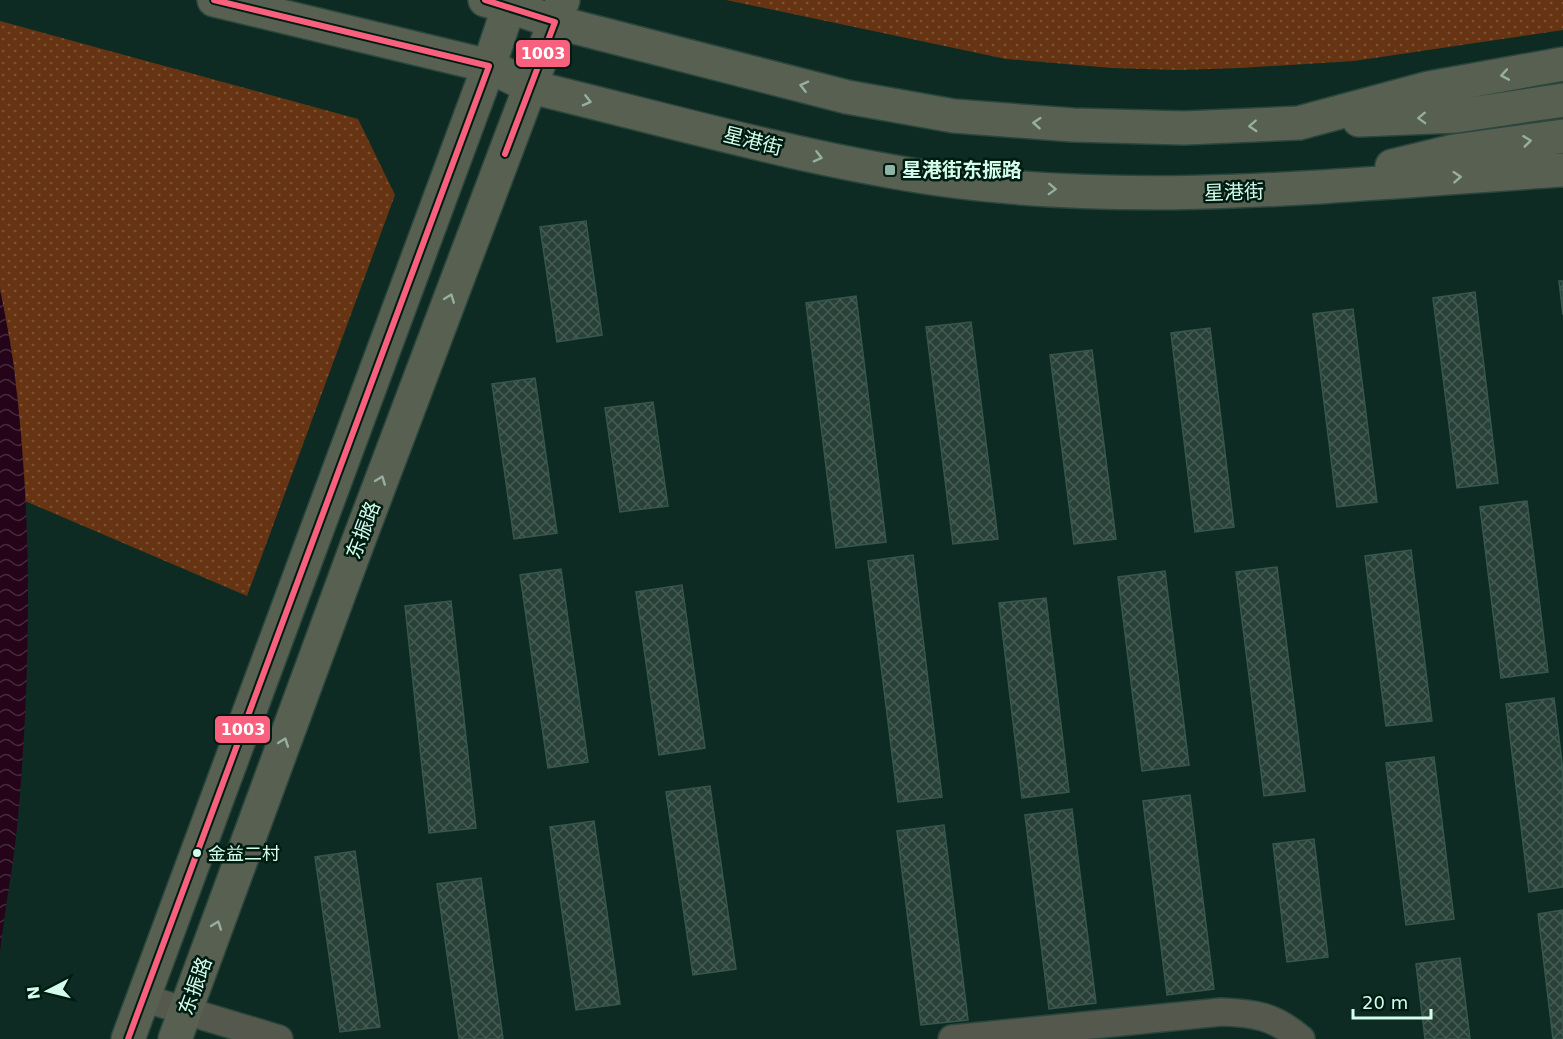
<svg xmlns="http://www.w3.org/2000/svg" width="1563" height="1039" font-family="'DejaVu Sans','Noto Sans SC',sans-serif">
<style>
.park{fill:url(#park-dots)}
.water{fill:url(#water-waves)}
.building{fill:url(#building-cross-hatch);stroke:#37574c;stroke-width:1.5}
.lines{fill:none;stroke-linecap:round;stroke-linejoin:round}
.minor-casing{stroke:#2b463d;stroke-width:30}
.major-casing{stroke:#2b463d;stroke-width:36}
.minor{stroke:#54584d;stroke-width:27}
.major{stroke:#586052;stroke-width:33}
.bus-1-casing{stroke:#001c12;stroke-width:10}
.bus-1{stroke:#f8607d;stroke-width:6}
.oneway{stroke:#96af9e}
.poi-dot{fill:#8eb4a5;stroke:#001c12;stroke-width:2}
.bus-dot{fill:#d3feeb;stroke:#001c12;stroke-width:2}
.labels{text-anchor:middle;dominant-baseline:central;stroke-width:5;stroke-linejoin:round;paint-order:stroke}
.bus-label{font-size:18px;fill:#d3feeb;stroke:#001c12;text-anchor:start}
.street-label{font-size:20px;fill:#d3feeb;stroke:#001c12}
.poi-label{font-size:20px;font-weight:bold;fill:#d3feeb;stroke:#001c12;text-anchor:start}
.line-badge{stroke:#001c12;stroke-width:2}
.badge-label{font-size:16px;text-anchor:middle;font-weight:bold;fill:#fff}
</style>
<defs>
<pattern id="park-dots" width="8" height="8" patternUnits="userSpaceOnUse" patternTransform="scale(1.5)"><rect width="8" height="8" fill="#663412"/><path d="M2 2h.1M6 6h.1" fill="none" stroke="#7b5235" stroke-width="1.8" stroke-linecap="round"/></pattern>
<pattern id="water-waves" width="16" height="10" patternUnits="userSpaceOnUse" patternTransform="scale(1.5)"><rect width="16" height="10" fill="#25041a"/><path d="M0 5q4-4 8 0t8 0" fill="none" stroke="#442a3b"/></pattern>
<pattern id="building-cross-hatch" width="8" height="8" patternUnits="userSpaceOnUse" patternTransform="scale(1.5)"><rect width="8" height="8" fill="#284037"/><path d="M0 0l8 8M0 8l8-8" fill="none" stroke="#465d54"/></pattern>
</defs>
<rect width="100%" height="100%" fill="#0d2b22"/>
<path class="park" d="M726,0H1563V30L1354,61L1240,68L1179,70L1112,68L1006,59Z
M0,21L358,119L395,195L247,596L25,501L14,368L0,289Z"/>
<path class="water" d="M0,289C5,316 11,342 14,369C33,517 31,669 18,818C14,863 5,907 0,952Z"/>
<path class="building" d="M586,221L602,335L557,342L540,227Z
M1559,281H1563V315Z
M1475,292L1498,483L1457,488L1433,298Z
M856,296L886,542L836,548L806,303Z
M1353,309L1377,502L1337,507L1313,314Z
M971,322L998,539L953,544L926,327Z
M1210,328L1234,527L1195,532L1171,333Z
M1092,350L1116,539L1074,544L1050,355Z
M535,378L557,533L514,539L492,384Z
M653,402L668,506L620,512L605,408Z
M1527,501L1548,672L1501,678L1480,507Z
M1411,550L1432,721L1386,726L1365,556Z
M913,555L942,797L898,802L868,561Z
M1277,567L1305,791L1264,796L1236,572Z
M561,569L588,762L548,768L520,575Z
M1165,571L1189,765L1142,771L1118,577Z
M682,585L705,748L659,755L636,592Z
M1046,598L1069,792L1022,798L999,603Z
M451,601L476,828L429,833L405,606Z
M1554,698L1563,771V887L1529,892L1506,704Z
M1434,757L1454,919L1406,925L1386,763Z
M710,786L736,969L693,975L666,792Z
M1190,795L1214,989L1167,995L1143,801Z
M1072,809L1096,1003L1049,1009L1025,815Z
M594,821L620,1004L576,1010L550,827Z
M944,825L968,1020L921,1025L897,831Z
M1314,839L1328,957L1287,962L1273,844Z
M355,851L380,1027L340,1032L315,857Z
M481,878L503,1039H459L437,884Z
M1563,910V1039H1553L1538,914Z
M1460,958L1470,1039H1425L1416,964Z"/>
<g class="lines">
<defs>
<path id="minor" d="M143,998L279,1039
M952,1039L1221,1012C1255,1013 1274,1016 1301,1039"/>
<path id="major" d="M214,0L489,66L531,87C668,120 805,160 945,180C1150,208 1358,183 1563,170
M485,0L508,6L555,22L847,97L954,116L1073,125L1184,128L1299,123L1429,88L1563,64
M1359,120L1457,116L1563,100
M1392,166L1454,151L1563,136
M128,1039L489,66L511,0
M175,1039L357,545L563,0"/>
</defs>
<use href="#minor" class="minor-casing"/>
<use href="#major" class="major-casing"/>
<use href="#minor" class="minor"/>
<use href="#major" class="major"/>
<defs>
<path id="bus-1" d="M485,0L555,22L505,154
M128,1039L489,66L214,0"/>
</defs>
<use href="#bus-1" class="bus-1-casing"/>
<use href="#bus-1" class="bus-1"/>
</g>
<defs><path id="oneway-chevron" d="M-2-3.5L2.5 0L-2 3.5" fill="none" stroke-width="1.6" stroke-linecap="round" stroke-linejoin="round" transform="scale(1.5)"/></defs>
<g class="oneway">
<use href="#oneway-chevron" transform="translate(1505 75) rotate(170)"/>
<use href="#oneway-chevron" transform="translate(804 86) rotate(-166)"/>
<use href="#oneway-chevron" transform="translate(587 101) rotate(14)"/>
<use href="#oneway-chevron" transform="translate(1422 118) rotate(178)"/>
<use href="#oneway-chevron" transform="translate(1037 123) rotate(-176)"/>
<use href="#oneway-chevron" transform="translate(1253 126) rotate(177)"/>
<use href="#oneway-chevron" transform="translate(1527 141) rotate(-7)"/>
<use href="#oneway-chevron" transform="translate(818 157) rotate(14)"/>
<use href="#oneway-chevron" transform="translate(1457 177) rotate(-4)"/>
<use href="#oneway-chevron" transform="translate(1052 189) rotate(2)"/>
<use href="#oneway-chevron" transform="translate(450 298) rotate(-69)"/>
<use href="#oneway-chevron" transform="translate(381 480) rotate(-69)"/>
<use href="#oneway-chevron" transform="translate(284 742) rotate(-70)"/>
<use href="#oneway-chevron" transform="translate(217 925) rotate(-70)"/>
</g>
<rect class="poi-dot" x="884" y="164" width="12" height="12" rx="3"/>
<circle class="bus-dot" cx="197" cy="853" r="5"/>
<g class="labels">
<g class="bus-label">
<text x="208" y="853">金益二村</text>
</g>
<g class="street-label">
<text transform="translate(753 141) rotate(14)">星港街</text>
<text transform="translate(1234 192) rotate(-2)">星港街</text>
<text transform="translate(363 530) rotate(-69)">东振路</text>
<text transform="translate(195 986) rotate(-70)">东振路</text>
</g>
<g class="poi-label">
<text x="902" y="170">星港街东振路</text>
</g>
</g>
<g class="line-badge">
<rect x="515" y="39" width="56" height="29" rx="6" fill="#f8607d"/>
<rect x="214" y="715" width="57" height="29" rx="6" fill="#f8607d"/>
</g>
<g class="badge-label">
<text x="543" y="59">1003</text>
<text x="243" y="735">1003</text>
</g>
<g transform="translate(48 991) rotate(263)" stroke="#001c12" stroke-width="4.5" paint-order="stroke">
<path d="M0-4.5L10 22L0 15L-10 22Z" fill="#d3feeb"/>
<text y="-9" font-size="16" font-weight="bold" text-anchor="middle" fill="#d3feeb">N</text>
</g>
<path d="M1353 1009v9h78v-9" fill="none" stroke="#d3feeb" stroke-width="3"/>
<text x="1362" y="1009" font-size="18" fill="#d3feeb" stroke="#001c12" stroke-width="4.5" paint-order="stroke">20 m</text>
</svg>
